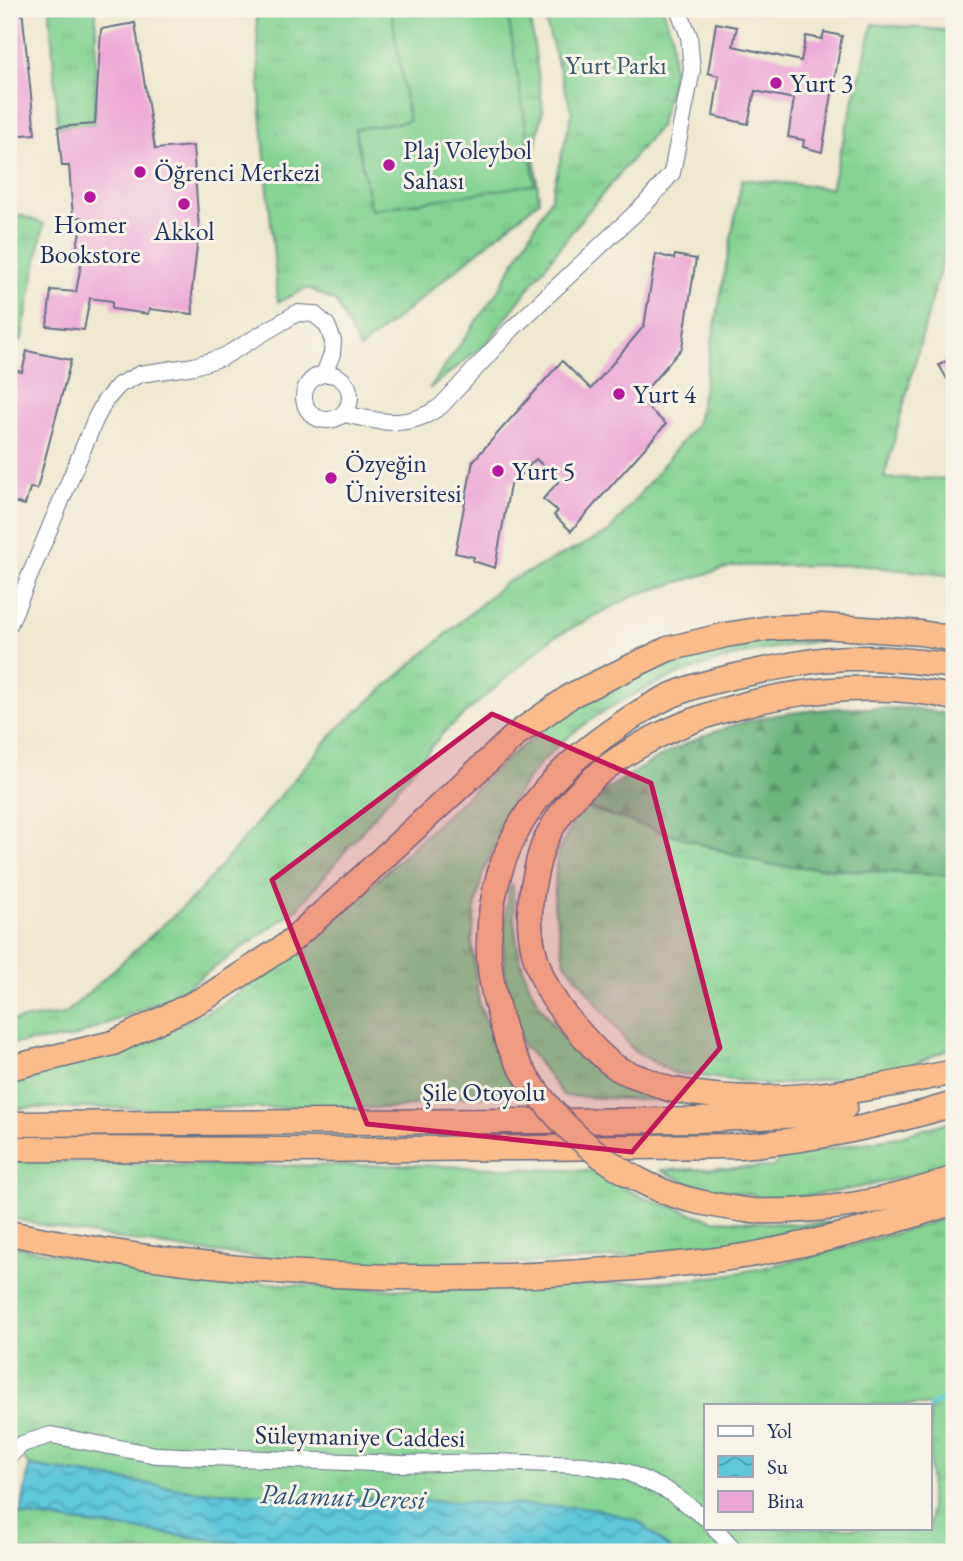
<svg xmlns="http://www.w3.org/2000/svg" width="963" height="1561" font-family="'EB Garamond',serif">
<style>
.grass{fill:url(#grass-tufts);stroke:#508178;stroke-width:2;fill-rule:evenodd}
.forest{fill:url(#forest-firs);stroke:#44726e;stroke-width:2}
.garden{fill:#85d393;stroke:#508178;stroke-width:2}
.water{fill:url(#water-waves);stroke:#3c7b9c;stroke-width:2}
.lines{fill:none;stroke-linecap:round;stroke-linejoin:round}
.stream{stroke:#5ec7da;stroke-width:4.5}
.building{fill:#eda7d6}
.minor-casing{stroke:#657086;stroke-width:18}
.highway-casing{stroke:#657086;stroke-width:27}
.minor{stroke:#fff;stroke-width:16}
.highway{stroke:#fabc8b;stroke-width:24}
.highway-bridge-casing{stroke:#657086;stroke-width:27;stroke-linecap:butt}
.highway-bridge{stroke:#fabc8b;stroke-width:24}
.marked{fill:#c2185b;fill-opacity:0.2;stroke:#c2185b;stroke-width:5;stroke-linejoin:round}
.poi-dot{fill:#b5179e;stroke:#f7f3e8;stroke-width:2.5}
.labels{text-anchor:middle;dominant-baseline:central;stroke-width:6;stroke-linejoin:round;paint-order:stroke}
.park-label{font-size:26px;fill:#36586b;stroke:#f7f3e8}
.poi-label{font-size:26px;fill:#1b2f5e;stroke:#f7f3e8;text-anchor:start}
.street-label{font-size:26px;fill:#1b2f5e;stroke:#f7f3e8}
.water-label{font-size:28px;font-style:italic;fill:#2c557d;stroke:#f7f3e8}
</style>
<defs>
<pattern id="grass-tufts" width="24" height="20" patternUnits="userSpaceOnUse" patternTransform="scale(1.75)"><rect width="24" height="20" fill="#85d393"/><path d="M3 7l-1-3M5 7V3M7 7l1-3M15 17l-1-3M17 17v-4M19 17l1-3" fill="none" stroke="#72b581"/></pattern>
<pattern id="forest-firs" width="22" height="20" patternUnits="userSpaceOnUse" patternTransform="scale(1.75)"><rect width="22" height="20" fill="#6cb57d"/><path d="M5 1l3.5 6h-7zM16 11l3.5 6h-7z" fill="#58946a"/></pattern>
<pattern id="water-waves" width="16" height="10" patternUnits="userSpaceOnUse" patternTransform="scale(1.75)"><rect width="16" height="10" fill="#5ec7da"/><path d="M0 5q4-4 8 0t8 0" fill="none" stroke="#4da2b4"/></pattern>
</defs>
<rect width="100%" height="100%" fill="#f7f3e8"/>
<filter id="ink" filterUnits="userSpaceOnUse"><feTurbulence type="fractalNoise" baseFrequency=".0143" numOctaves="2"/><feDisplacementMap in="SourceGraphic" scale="14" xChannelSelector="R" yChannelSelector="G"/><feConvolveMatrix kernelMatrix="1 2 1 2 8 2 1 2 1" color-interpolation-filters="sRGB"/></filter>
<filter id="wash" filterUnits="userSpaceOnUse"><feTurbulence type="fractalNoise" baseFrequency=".00686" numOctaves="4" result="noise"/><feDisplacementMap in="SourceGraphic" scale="28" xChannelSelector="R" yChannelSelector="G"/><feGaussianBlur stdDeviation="1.57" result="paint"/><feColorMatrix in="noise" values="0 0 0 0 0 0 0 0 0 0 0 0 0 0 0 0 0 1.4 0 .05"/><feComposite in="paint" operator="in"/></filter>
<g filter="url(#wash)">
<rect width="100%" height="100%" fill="#eee8cf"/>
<path class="grass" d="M50,9H96L95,124L58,127Z
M256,9H529L543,110L534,151L539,201L360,349L336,302L308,288L278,302L261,112Z
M542,9H663L672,35L673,77L659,127L580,221L487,343L429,389L499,289L551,198L572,113Z
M873,24L954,31V217L884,478L954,479V576L858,565L733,566L635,595L552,638L443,733L298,908L174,996L72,1038L9,1044V1021L65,1014L197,894L336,730L505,583L609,532L697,423L742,179L831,188Z
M9,211L44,224L21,341L9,338Z
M833,639C803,644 772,647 744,654C667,674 585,709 533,772C518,790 507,810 497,830L501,831L483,872L475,909L472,942L479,1005L517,1094L453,1097L399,1108H9V1078L81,1063L142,1043L217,1007L273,969L329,925L513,753L589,696L694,656L744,643Z
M581,806L768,865L954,876V1047L895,1072L763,1086L764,1084L674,1073L634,1051L565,962L554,906L557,854Z
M513,885C513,965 528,1003 584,1060L588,1057L667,1101L564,1096L528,1049L524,1048C501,990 500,948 509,887Z
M954,1120V1163C887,1182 826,1199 756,1198L755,1195L696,1186L660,1170L773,1167L783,1157L897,1137Z
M9,1161L240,1166L409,1165L590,1171L642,1197L713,1220L797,1224L844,1222L954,1187V1189L844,1222L695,1251L546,1263L361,1264L285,1260L193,1250L76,1232L9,1218Z
M954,1216V1552H673L639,1522L195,1491L29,1466L9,1437V1245C201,1286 386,1297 582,1285C627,1282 674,1283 719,1276C799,1263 876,1238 954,1216ZM706,1405H930V1528H706Z
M9,1510L21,1515L307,1552H9Z"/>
<path class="forest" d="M836,708H912L954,715V876L768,865L581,806C637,768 698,730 766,717C789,712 813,711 836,708Z"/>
<path class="garden" d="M391,9H507L535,184L371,210L355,129L409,121Z"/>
<path class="water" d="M29,1466L195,1491L595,1508L639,1522L673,1552H307L21,1515Z"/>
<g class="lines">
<path class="stream" d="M930,1407L954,1392"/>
</g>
<g id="blocks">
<path class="building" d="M9,9H22L35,134L9,136Z
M135,23L155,149L193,146L199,229L192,290L193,314L149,309L148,314L112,309V301L90,298L84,330L47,326L51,290L76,292L83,254L75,255L83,218L73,216L69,166H62L58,127L95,124L101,29Z
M716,23L737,27L733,46L801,61L806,36L822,39L824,32L842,36L822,152L803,147L804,140L788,137L794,99L755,91L748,124L713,116L719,76L708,73Z
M656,254L674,259L675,255L696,259L682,348L638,399L666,424L571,531L554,515L558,511L543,499L559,481L536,459L510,485L495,568L473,561L474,557L455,553L473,461L562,361L591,389L644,326Z
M27,351L71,360L37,489L30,488L25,505L9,501V369L22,372Z
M954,357V391L939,365Z"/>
</g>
</g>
<g filter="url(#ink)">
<use href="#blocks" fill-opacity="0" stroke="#657086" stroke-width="2"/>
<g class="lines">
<defs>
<path id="minor" d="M304 397a23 23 0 1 1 46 0a23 23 0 1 1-46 0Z
M344,414C381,422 408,430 441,406L512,329L646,203L672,173L692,70L689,36L678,9
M9,625L95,420L105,401L119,385L140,374L194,366L223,357L297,313L314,314L327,325L333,341L332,354L324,374
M9,1456L22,1444L51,1435L156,1455L401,1464L491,1462L584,1465L627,1472L668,1491L706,1518
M715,1528L736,1552"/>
<path id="highway" d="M954,698C831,667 611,712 548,835C539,852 536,872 532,891C524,938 539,985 569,1020C584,1037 600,1057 619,1069C628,1074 639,1077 649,1081C657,1084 665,1089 674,1090C772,1109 858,1091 954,1072
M508,1044C498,1011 487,975 489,940C492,846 537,782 613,730C634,715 658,700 682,691C708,681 737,676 764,670C787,666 810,660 832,659C873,656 914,661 954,666
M9,1068L113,1043L207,997L285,946L343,895L518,733L572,695L668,649L726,635L769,628L822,626L921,633L954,639
M9,1124L698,1120L804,1115L845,1107
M9,1149L304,1150L741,1146C814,1140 884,1125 954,1104
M752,1211C819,1213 892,1202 954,1178
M9,1233C197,1272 390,1286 581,1272C637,1268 694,1264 750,1255C818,1242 888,1225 954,1202"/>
</defs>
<use href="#minor" class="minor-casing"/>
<use href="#highway" class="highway-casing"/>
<use href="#minor" class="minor"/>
<use href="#highway" class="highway"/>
<defs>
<path id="highway-bridge" d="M508,1044C538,1105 588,1156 649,1185C681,1201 718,1206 752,1211"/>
</defs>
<use href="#highway-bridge" class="highway-bridge-casing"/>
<use href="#highway-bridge" class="highway-bridge"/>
</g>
</g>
<path class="marked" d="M492,714L651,783L720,1048L632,1152L367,1124L272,880Z"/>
<g class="poi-dot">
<circle cx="776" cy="83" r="7"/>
<circle cx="389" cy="165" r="7"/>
<circle cx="140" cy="172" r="7"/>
<circle cx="90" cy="197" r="7"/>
<circle cx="184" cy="204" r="7"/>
<circle cx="619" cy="394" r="7"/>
<circle cx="498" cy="471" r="7"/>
<circle cx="331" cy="478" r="7"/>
</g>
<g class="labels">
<g class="park-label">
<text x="616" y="65">Yurt Parkı</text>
</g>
<g class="poi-label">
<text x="790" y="83">Yurt 3</text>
<text x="403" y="150">Plaj Voleybol<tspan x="403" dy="30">Sahası</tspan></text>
<text x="154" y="172">Öğrenci Merkezi</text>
<text x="90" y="224" text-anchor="middle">Homer<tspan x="90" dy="30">Bookstore</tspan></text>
<text x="184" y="231" text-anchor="middle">Akkol</text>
<text x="633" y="394">Yurt 4</text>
<text x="345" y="463">Özyeğin<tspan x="345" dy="30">Üniversitesi</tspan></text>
<text x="512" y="471">Yurt 5</text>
</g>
<g class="street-label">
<text x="484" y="1092">Şile Otoyolu</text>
<text transform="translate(360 1436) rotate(1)">Süleymaniye Caddesi</text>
</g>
<g class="water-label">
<text transform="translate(343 1496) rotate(2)">Palamut Deresi</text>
</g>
</g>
<rect width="963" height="1561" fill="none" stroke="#f7f3e8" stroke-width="35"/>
<rect x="704" y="1404" width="228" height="126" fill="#f7f3e8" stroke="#9fa5b1" stroke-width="2"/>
<rect x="718" y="1426" width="35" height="10" fill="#ffffff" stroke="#9fa5b1" stroke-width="2"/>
<text x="767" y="1438" font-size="21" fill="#1b2f5e">Yol</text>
<rect x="718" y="1456" width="35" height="21" fill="url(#water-waves)" stroke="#9fa5b1" stroke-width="2"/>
<text x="767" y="1474" font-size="21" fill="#1b2f5e">Su</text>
<rect x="718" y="1491" width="35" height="21" fill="#eda7d6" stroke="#9fa5b1" stroke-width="2"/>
<text x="767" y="1508" font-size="21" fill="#1b2f5e">Bina</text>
</svg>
